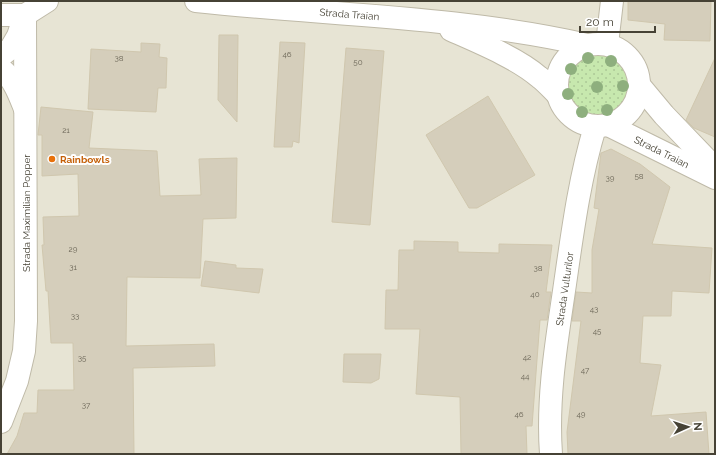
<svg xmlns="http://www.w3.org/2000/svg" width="716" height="455" font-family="Raleway,sans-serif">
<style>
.residential{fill:#e7e4d4}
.grass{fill:url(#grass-dots)}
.building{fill:#d5cebb;stroke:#d0c7ae}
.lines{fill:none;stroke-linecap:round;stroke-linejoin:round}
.minor-casing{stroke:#bfbaa8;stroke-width:24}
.tertiary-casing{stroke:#bfbaa8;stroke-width:24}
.minor{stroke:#fff;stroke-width:22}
.tertiary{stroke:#fff;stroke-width:22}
.tree{fill:#8eaf7e}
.food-dot{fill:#e8710a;stroke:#fff;stroke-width:1.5}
.labels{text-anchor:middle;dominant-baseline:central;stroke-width:4;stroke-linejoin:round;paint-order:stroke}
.number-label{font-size:8px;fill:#6a6556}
.street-label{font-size:10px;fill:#464235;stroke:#fff}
.food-label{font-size:10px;font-weight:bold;fill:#c56008;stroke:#fff;text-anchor:start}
</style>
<defs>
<pattern id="grass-dots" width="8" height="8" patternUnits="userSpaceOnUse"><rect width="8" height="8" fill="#c7e8ae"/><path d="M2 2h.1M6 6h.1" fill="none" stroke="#acc896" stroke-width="1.8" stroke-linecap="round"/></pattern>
</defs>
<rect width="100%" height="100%" fill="#f3f1e6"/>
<path class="residential" d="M1,1H715V454H1Z"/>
<path class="grass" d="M557 85a41 41 0 1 1 82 0a41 41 0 1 1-82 0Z"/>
<path class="building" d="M628,1H711L710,41L664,40L665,24L628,20Z
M219,35H238L237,122L218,100Z
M280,42L305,43L299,143L293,141L292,147H274Z
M141,43L160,44L159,57L167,58L166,88H158L156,112L88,109L91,49L141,52Z
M346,48L384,51L370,225L332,222Z
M715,58V137L694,128L686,120Z
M488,96L535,175L477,208H469L426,135Z
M41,107L93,112L89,148L157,151L160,196L201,195L199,159L237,158L236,218L203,219L200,278L127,277L126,346L214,344L215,366L133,368L134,454H7L17,436L24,413H37L38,390H74L73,343H51L48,291H46L42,245H44L43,217L79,216L78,174L42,176V135H38Z
M611,149L640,164L670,187L652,244L712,248L709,293L672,291L671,316H643L640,363L661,365L651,416L706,412L709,454H568L567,432L581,321H572L576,292L592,293V250L599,209L594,208L601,153Z
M414,241L458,242V252L499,253V244L552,245L546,292H551L547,320H540L532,426H526L527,454H461L460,397L416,394L420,329H385L386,290H398L399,250H414Z
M205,261L236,265V268L263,269L259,293L201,286Z
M344,354H381L379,379L371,383L343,382Z"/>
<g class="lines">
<defs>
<g id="minor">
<path d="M607,44L612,1"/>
<path d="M1,422L17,381L24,351L26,321L25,16"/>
<path id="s1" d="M551,454C547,399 556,345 564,291C572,236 579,180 595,127"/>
</g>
<g id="tertiary">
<path id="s2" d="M196,1C326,15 459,16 587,45"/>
<path d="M1,15H25"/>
<path d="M451,30C478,42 517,58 539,77C546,82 551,88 557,94"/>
<circle cx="598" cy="85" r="41"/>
<path d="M1,56L11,48L18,36L25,15L47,1"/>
<path d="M1,69C14,79 19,94 25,109"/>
<path d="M639,85L664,115L715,168"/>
<path id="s3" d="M608,125L715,178"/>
</g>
</defs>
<use href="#minor" class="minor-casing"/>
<use href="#tertiary" class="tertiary-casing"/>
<use href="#minor" class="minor"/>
<use href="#tertiary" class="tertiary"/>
</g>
<g class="tree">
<circle cx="588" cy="58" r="6"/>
<circle cx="611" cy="61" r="6"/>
<circle cx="571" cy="69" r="6"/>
<circle cx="623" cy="86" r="6"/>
<circle cx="597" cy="87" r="6"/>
<circle cx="568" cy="94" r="6"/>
<circle cx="607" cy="110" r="6"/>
<circle cx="582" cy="112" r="6"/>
</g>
<circle class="food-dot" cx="52" cy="159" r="4"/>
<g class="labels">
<g class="number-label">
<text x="287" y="54">46</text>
<text x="119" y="58">38</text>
<text x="358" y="62">50</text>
<text x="66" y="130">21</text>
<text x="639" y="176">58</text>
<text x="610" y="178">39</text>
<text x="73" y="249">29</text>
<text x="73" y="267">31</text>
<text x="538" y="268">38</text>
<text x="535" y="294">40</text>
<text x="594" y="309">43</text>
<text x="75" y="316">33</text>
<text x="597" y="331">45</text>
<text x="527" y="357">42</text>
<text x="82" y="358">35</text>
<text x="585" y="370">47</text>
<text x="525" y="376">44</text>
<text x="86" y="405">37</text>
<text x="519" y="414">46</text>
<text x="581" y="414">49</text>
</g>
<g class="street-label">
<text stroke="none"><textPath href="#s2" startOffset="154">Strada Traian</textPath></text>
<text stroke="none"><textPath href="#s3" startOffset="60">Strada Traian</textPath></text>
<text transform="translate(26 213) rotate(-90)">Strada Maximilian Popper</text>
<text stroke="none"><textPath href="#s1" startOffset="166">Strada Vulturilor</textPath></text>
</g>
<g class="food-label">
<text x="60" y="159">Rainbowls</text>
</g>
</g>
<rect width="716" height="455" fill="none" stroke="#464235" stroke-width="4"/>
<g transform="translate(688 427) rotate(87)" stroke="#ffffff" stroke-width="3" paint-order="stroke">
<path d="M0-3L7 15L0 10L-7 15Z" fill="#464235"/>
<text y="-6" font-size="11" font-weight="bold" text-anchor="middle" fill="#464235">N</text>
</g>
<path d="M580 26v6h75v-6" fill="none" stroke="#464235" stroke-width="2"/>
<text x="586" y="26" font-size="12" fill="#464235" stroke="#ffffff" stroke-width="3" paint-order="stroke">20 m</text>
</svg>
